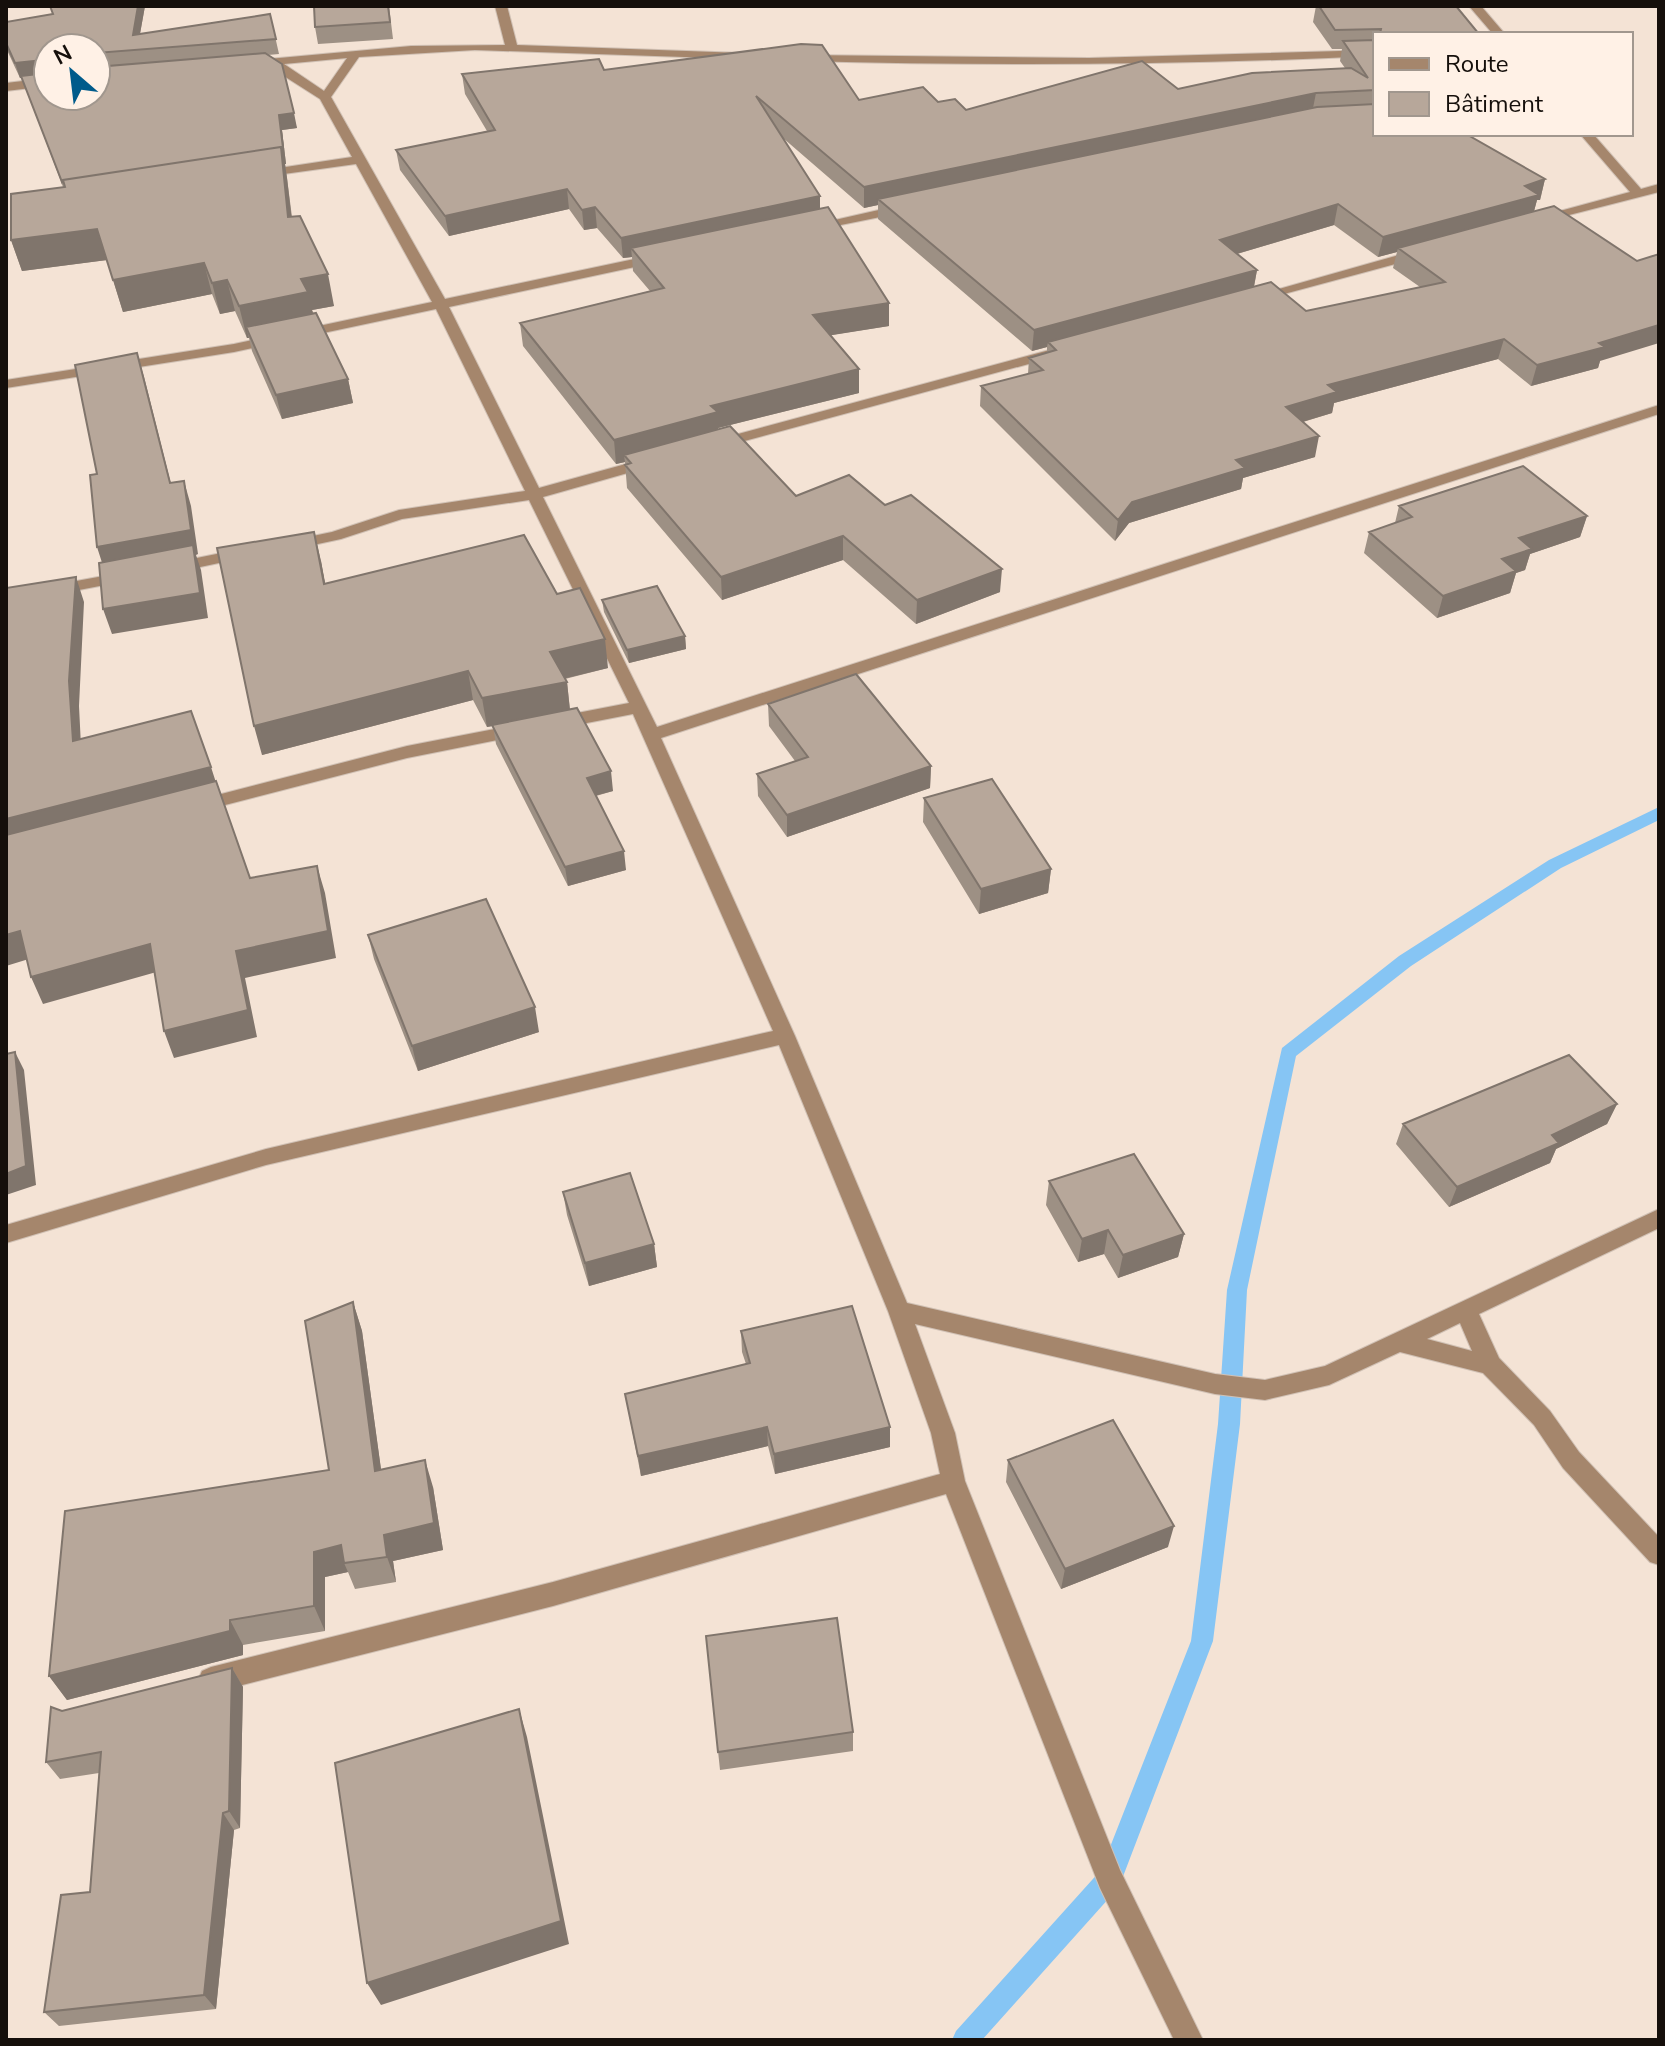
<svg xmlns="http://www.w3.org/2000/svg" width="1665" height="2046" font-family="'Nunito Sans',sans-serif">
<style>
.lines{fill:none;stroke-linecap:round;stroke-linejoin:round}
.stream{fill:#86c5f4;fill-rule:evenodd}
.street-casing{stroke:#d0c1b5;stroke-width:2}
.street{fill:#a5866c;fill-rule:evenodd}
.wall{fill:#9d9084;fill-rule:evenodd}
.shaded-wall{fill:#80756c}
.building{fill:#b7a79a;stroke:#80756c;stroke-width:2}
</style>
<rect width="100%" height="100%" fill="#f4e3d5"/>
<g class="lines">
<path class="stream" d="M1659,807V820L1561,868L1411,966L1296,1056L1247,1290L1240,1424L1213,1641L1119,1887L982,2040H952L956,2031L1101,1870L1191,1641L1218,1424L1227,1290L1282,1048L1399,956L1549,860Z"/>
<defs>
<path id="street" d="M495,6H507L517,45L743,53L749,56L743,59L475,50L359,57L331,97L445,299L658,254L665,258L658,262L449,307L539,488L651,457L659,462L656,465L543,497L657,727L1659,405V414L661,738L795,1036L907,1303L1215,1374L1265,1380L1325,1366L1659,1209V1228L1479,1314L1499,1358L1550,1411L1579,1452L1659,1537V1565L1650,1562L1563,1468L1534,1425L1483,1373L1400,1352L1329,1385L1265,1400L1215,1394L915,1324L955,1433L965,1481L1120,1870L1203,2040H1174L1100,1888L946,1494L553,1606L211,1693L202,1689L198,1680L202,1671L211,1667L553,1582L940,1474L931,1433L888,1311L779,1045L266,1165L6,1243V1225L266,1149L773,1031L633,714L556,729L547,723L556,717L629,703L529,500L402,519L341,539L290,550L282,545L284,542L332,532L399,510L525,491L436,309L234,352L6,388V380L234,344L432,302L356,164L255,178L253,175L259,171L352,157L320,99L262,62L268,59L411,46L505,45ZM347,58L324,91L284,64ZM1460,1323L1472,1351L1427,1339Z
M1469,6H1481L1505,34H1493Z
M1375,50V56C1184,65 994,66 803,61L797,58L803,55L1089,58Z
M48,78V86L6,91V83Z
M1580,134H1593L1641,189L1659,184V192L1534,224V218L1630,192Z
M905,204L910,205V211L811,231L804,227Z
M1420,249L1425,250V256L1258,301L1251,297Z
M1053,349L1058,350V356L722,447L717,448L710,444L712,441Z
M246,548L254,553L252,556L172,573L164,568L172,563Z
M125,572L133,577L131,580L6,604V594Z
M521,724L527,726L530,730L527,734L407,758L198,812L189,806L198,800L407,746Z"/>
</defs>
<use href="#street" class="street-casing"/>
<use href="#street" class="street"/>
</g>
<path class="wall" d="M145,6L140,34L270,14L279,54L268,55L297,128L282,130L286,164H285L287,178L292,217L334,306L312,310L348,379L353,403L282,419L252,351L249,338H247L235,311L220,314L212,294L123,312L107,260L22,271L11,240L63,187L22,78H20L6,48V22ZM96,48V96H48Z
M389,6L393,39L318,44L315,27Z
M1316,6H1456L1479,34H1375V134L1545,179L1540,200H1537L1534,211L1600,361L1598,368L1531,386L1498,359L1334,403L1332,413L1303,422L1315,457L1243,478L1241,489L1129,523L1115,541L980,406L981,386L1028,374L1029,358L1047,353V347L1032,351L878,219V205L864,208L783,138L820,209L889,326L831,335L859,369V393L718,428V429L796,496L885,505L1000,592L916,624L843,560L722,600L627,488L625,462L616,464L523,346L520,323L650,291L633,271L632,257L623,258L597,228L584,230L569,209L449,236L400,170L396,150L487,131L465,94L462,74L604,70L859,100L938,102L966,110L1178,89L1345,68L1340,61L1342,49H1332L1313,22ZM1334,225L1378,257L1397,252L1393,268L1420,287L1306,311L1254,287L1257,270L1237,254Z
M1399,506L1587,516L1580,537L1530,554L1525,570L1516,573L1510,593L1437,618L1364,553L1369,532L1395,523Z
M321,561L325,584L557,594L608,668L565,679L567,682L570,710L613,791L596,796L626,870L568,886L496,744L493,726L487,727L473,700L262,755Z
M602,600L685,636L686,649L629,663L604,612Z
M768,704L931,766L930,788L787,837L758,796L757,774L795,761L769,726Z
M924,798L1051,869L1048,893L979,914L923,822Z
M368,935L539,1032L418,1071L374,959Z
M1617,1104L1607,1124L1556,1149L1550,1163L1449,1207L1396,1144L1403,1124Z
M1049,1181L1184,1234L1178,1257L1118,1278L1104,1254L1078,1262L1046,1205Z
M563,1192L654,1244L657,1267L589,1286L567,1215Z
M353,1302L362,1331L381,1470L433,1487L443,1550L393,1561L396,1582L355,1589L348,1572L325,1577V1631L243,1645V1655L67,1700L49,1676L329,1470Z
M741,1331L890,1427V1447L775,1474L768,1446L641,1476L625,1394L746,1364L742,1352Z
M1008,1460L1168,1547L1061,1589L1006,1482Z
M706,1636L853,1732V1751L720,1770Z
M232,1668L243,1687L240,1828L234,1830L216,2009L59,2026L44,2012L90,1892L99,1773L60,1779L46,1762L62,1711Z"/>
<path class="shaded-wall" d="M138,6H145L137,50L133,35Z
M43,60L48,75L20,78L15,63Z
M1316,93L1312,113L878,199V205L864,208V187Z
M294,113L297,128L282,130L286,164H285L287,178L295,248L68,197L279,115Z
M1545,179L1540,200H1537L1533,215L1398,248L1397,252L1378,257L1383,237Z
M567,189L569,209L449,236L445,216Z
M820,196V217L631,248L632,257L623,258L621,238Z
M1338,204L1334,225L1216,260L1220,240Z
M595,207L597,228L584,230L582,210Z
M97,229L107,260L22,271L11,240Z
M204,263L212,294L123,312L113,280Z
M1257,270L1253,291L1048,342L1047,347L1032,351L1034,330Z
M328,274L334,306L312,310L315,324L246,327L249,338H247L239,306L301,279Z
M227,280L235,311L220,314L212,283Z
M889,303V326L814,338L813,315Z
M1659,325V343L1600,361L1598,368L1531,386L1537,365L1599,343Z
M1504,339L1498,359L1334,403L1332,413L1282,428L1286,407L1328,385Z
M137,353L144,377L177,508L170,483Z
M859,369V393L718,428L719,436L624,455L625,462L616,464L614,440L711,406Z
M348,379L353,403L282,419L276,395Z
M1319,436L1315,457L1243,478L1241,489L1129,523L1115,541L1118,520L1132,502L1236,460Z
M184,481L191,506L198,554L196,555L201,570L208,618L112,634L103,609L105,572L97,547Z
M1587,516L1580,537L1530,554L1525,570L1516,573L1510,593L1437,618L1443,596L1502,559L1519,538Z
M314,532L321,561L331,614L324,584Z
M843,536V560L722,600L721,577Z
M1002,569L1000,592L916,624L917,600Z
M76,577L84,602L79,706L82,766L73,741L69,681Z
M685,636L686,649L629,663L627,650Z
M605,639L608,668L554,681L550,652Z
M468,671L473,700L262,755L254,726Z
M567,682L570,711L487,727L482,698Z
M931,766L930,788L787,837V815Z
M211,767L219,792L6,841V819Z
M611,771L613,791L590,797L587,778Z
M624,851L626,870L568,886L565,867Z
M317,866L325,893L336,958L245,978L257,1037L174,1058L164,1031L236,951Z
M1051,869L1048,893L979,914L981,889Z
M20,931L32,958L6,966V935Z
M150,944L160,971L43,1004L31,977Z
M535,1007L539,1032L418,1071L412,1046Z
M15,1052L24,1070L36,1185L6,1195V1174Z
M1617,1104L1607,1124L1556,1149L1550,1163L1449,1207L1457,1187L1552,1135Z
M1108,1230L1104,1254L1078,1262L1082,1239Z
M1184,1234L1178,1257L1118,1278L1123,1255Z
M654,1244L657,1267L589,1286L585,1263Z
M353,1302L362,1331L385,1498L375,1471Z
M767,1427L768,1446L641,1476L638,1456Z
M890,1427V1447L775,1474L774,1454Z
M425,1460L433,1487L443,1550L393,1561L396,1582L387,1557L384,1535Z
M1174,1526L1168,1547L1061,1589L1065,1569Z
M341,1545L344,1563L348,1572L325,1577V1631L314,1606V1552Z
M230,1620L243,1645V1655L67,1700L49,1676Z
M232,1668L243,1687L240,1828L229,1811Z
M519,1709L527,1737L569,1944L381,2005L367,1983Z
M223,1813L234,1830L216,2009L204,1995Z"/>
<path class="building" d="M50,6H138L133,35L270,14L276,39L96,53V48H48V96H96V67L265,53L282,64L294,113L279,115L283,148H281V147L63,180L62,182L21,76L46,73V63L43,60L15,63L6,43V22L53,14Z
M314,6H388L390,22L315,27Z
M1319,6H1456L1479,34H1380L1381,29L1335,30Z
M1375,40V90L1316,93L864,187L756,96L820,196L621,238L595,207L582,210L567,189L445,216L396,150L495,130L462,74L599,59L604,70L801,44L822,45L859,100L923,87L938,102L955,99L966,110L1142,61L1178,89L1252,73L1351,68L1368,78L1343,41Z
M1375,104V134H1466L1545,179L1525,186L1539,195L1383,237L1338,204L1220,240L1257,270L1034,330L878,199L1317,107Z
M281,147L288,217L300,216L328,274L301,279L308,292L239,306L227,280L212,283L204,263L113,280L97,229L11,240V194L65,187L63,180Z
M1554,206L1637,261L1659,254V325L1599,343L1605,347L1537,365L1504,339L1328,385L1337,392L1286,407L1319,436L1236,460L1245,468L1132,502L1118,520L981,386L1043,370L1029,358L1056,350L1048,342L1271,282L1306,311L1445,282L1398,248Z
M828,207L889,303L813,315L859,369L711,406L718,412L614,440L520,323L664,288L631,248Z
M316,313L348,379L276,395L246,327Z
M137,353L170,483L184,481L191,530L97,547L90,475L97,474L75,365Z
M730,426L796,496L849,475L885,505L911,495L1002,569L917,600L843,536L721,577L625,465L631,463L624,455Z
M1523,466L1587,516L1519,538L1532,549L1502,559L1516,571L1443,596L1369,532L1412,517L1399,506Z
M314,532L324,584L524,535L557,594L580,588L605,639L550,652L567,682L482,698L468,671L254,726L217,548Z
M193,545L200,593L103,609L99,563Z
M76,577L69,681L73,741L191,711L211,767L6,819V588Z
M657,586L685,636L627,650L602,600Z
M856,674L931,766L787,815L757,774L808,757L768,704Z
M577,708L611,771L587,778L624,851L565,867L492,725Z
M992,779L1051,869L981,889L924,798Z
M216,781L250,878L317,866L328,931L236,951L248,1010L164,1031L150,944L31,977L20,931L6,935V835Z
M486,899L535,1007L412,1046L368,935Z
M15,1052L26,1166L6,1174V1054Z
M1569,1055L1617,1104L1552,1135L1559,1143L1457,1187L1403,1124Z
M1134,1154L1184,1234L1123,1255L1108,1230L1082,1239L1049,1181Z
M630,1173L654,1244L585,1263L563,1192Z
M353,1302L375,1471L425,1460L434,1523L384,1535L387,1557L344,1563L341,1545L314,1552V1606L230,1620V1631L49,1676L65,1511L329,1470L305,1321Z
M852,1306L890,1427L774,1454L767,1427L638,1456L625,1394L750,1363L741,1331Z
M1113,1420L1174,1526L1065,1569L1008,1460Z
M837,1618L853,1732L718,1752L706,1636Z
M232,1668L229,1811L223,1813L204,1995L44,2012L61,1895L90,1892L101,1752L46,1762L51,1707L62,1711Z
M519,1709L561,1921L367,1983L335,1763Z"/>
<rect width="1665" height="2046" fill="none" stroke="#150f0b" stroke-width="16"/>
<rect x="1373" y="32" width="260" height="104" fill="#fff1e6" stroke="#a1978e" stroke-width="2"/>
<rect x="1389" y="58" width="40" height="12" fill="#a5866c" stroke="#a1978e" stroke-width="2"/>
<text x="1445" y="72" font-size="24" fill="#150f0b">Route</text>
<rect x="1389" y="92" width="40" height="24" fill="#b7a79a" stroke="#a1978e" stroke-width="2"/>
<text x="1445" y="112" font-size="24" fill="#150f0b">Bâtiment</text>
<g transform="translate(72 72) rotate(332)"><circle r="38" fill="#fff1e6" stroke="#a1978e" stroke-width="2"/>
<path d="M0-6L14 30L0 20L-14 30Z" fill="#005b8b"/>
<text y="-12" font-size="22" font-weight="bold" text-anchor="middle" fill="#150f0b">N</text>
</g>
</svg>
